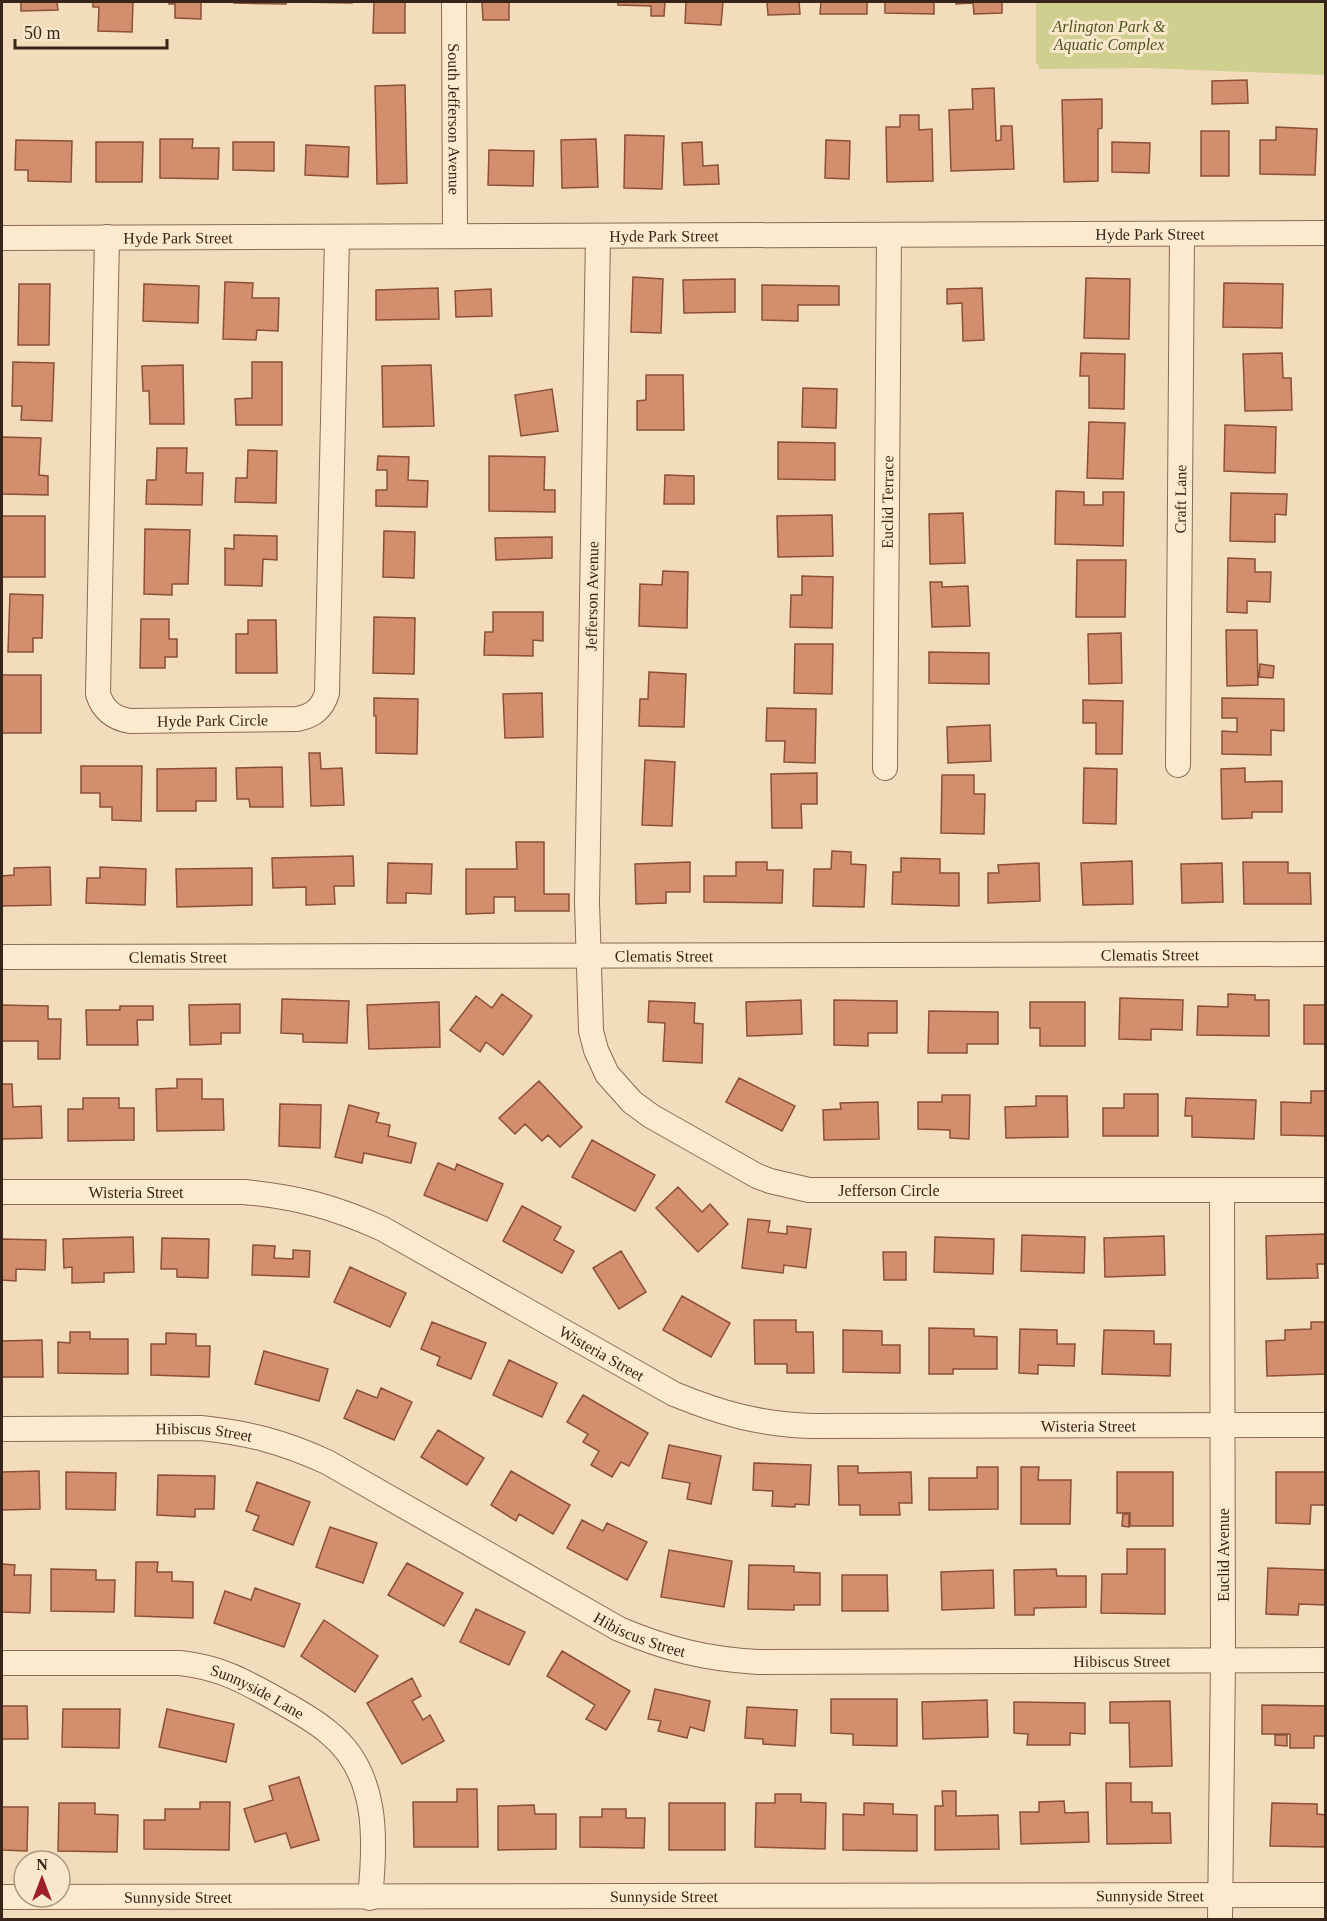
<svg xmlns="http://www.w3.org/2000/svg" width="1327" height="1921" font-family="Georgia,serif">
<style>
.green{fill:#cfd08f}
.building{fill:#d38e6d;stroke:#8b5037;stroke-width:1.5}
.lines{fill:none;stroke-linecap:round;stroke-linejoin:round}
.minor-casing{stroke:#8a6b54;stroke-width:26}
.minor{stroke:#fceacf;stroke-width:24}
.labels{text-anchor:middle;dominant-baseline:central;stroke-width:6;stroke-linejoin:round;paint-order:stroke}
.park-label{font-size:16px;font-style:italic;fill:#4e561f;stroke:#f8e7cb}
.street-label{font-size:16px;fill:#38251a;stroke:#f8e7cb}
</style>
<rect width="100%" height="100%" fill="#f2dcbb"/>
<path class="green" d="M1036,2H1325V75L1146,68L1039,69L1038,64H1036Z"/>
<path class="building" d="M21,2H57L58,10L21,11Z
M93,2H133L132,32L98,31L99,7H93Z
M169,2H217H201V19L175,18V4H169Z
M234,2H286V4L234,3Z
M297,2H352V3Z
M374,2H405V33H373Z
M482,2H509V20H483Z
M618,2H665L664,16H651V6L618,5Z
M686,2H723L721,25L685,23Z
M767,2H799L800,14L768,15Z
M821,2H867V14H820Z
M885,2H934V14L885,13Z
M956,2H1002V13L974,14L973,3L956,4Z
M1247,80L1248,103L1212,104V81Z
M405,85L407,183L377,184L375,86Z
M994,88L996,141L1001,140V126H1012L1014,169L951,171L949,110L973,109L972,89Z
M1102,99V128L1098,129V181L1064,182L1062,100Z
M900,115H919V130L932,129L933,181L887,182L886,127H900Z
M1276,127L1317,129L1315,175L1260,174V140H1276Z
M1201,131H1229V176H1201Z
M625,135L664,136L662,189L624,188Z
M160,139H193L192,148H219L218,179L160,178Z
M596,139L598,187L562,188L561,140Z
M16,140L72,141L71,182L28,181V170H15Z
M826,140L850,141L849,179L825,178Z
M96,142H143L142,182H96Z
M233,142H274V171L233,170Z
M702,142L703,166L718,165L719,184L684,185L682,143Z
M1112,142L1150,143L1149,173L1112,172Z
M306,145L349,147L348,177L305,175Z
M489,150L534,151L533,186L488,185Z
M633,277L663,279L661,333L631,332Z
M1086,278L1130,279L1129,339L1084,338Z
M735,279V312L684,313L683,280Z
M225,282L253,283L252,298H279L278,331L257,330L256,340L223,339Z
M1224,283L1283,284L1282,328L1223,327Z
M19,284H50L49,345H18Z
M144,284L199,286L198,323L143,321Z
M762,285L839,286V305H798V321L762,320Z
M438,288L439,319L376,320V290Z
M982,288L984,340L963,341L962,303L947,304V289Z
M491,289L492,316L456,317L455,291Z
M1081,353L1125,354L1124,409L1089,408V376H1080Z
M1282,353L1283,378H1291L1292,410L1245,411L1243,354Z
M13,362L54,363L52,421L21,420L22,406H12Z
M252,362H282V425H236L235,399L252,398Z
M183,365L184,424H150L149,391H143L142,366Z
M431,365L434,426L383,427L382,366Z
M646,375H683L684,430H637V401L646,400Z
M803,388L837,389L836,428L802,427Z
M552,389L558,431L521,436L515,395Z
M1089,422L1125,423L1123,479L1087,478Z
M1225,425L1276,427L1275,473L1224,471Z
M2,437L41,438L39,475L48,476V495L2,494Z
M778,442L835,443V480L778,479Z
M157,448H187L186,473H203L202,505L146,504L147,480H156Z
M248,450L277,451L276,503L235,502L236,478H247Z
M378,456L409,457L408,480L428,481L427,507L376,506V490H387V470H377Z
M489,456L545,457L544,490H555V512L489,511Z
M665,475L694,476V504H664Z
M1056,491L1084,492V505H1103V492H1124L1123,546L1055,544Z
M1231,493L1287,494L1286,515L1275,514V542L1230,541Z
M963,513L965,563L930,564L929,514Z
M832,515L833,556L778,557L777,516Z
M2,516H45V577H2Z
M145,529L190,530L188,584H172V595L144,594Z
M384,531L415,532L414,578L383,577Z
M234,535L277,536V560L263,559L262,586L225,585V548L234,549Z
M552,537V558L496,560L495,538Z
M1228,558L1255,559V572H1271L1270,602L1247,601V613L1227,612Z
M1077,560H1126L1125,617H1076Z
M663,571L688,572L687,628L639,626L640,584L662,585Z
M802,576L833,577L832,628L790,627L791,595H802Z
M930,582H942V587L968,586L970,626L932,627Z
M10,594L43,595L42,638H33V652H8Z
M493,612H543V641L533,640V656L484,655L485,632H493Z
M374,617L415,618L414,674L373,673Z
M141,619H169V639H177V657H165V668H140Z
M248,620H276L277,673H236V634H248Z
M1226,630H1257L1258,685L1227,686Z
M1121,633L1122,683L1089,684L1088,634Z
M795,644H833L832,694L794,693Z
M929,652L989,653V684L929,683Z
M1260,664L1274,666L1273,678L1259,677Z
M649,672L686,674L684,727L639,726L640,699H648Z
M2,675H41V733H2Z
M542,693L543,737L505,738L503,694Z
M374,698L418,699L417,754L376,753V716H374Z
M1222,698L1284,699V731L1271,730V755L1222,754V731L1237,732V718H1222Z
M1083,700L1123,701L1122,754H1096V723H1083Z
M767,708L816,709L815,763L784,762L785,741H766Z
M990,725L991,761L948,763L947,727Z
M309,753H320L321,769L342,768L344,805L311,806Z
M645,760L675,762L672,826L642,825Z
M81,766H142L141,821L112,820V807H100V793H81Z
M282,767L283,807H250L249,799H237L236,768Z
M216,768V801H196V811H157V769Z
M1084,768L1117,769L1116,824L1083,823Z
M1245,768V782L1282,781V812H1252V818L1222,819L1221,769Z
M817,773V804H801L802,828H772L771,774Z
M942,775H974V794H985L984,834L941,833Z
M516,842H544V894H569V911H515V897H494V913L466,914V869H517Z
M832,851L851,852V864L866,865L864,907L813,906L814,869H831Z
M353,856L354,886H334L335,904L306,905V887L273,888L272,858Z
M901,858L940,859V873H959V906L892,904L893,872H901Z
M1132,861L1133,904L1083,905L1081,863Z
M690,862V892H666V903L636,904L635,864Z
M736,862H767V870H783L782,903L704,902V876H736Z
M1243,862H1288V873H1310L1311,904H1244Z
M388,863L432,864L431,894L406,893V903H387Z
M1039,863L1040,901L988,903V873H999L998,865Z
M1222,863L1223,902L1182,903L1181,864Z
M50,867L51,905L2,906V876L14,875V868Z
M100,867L146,869L145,905L86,903L87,878H100Z
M252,868V905L177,907L176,869Z
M502,994L532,1016L503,1055L486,1042L480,1052L450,1030L476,996L492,1008Z
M1228,994L1255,995V1000H1269V1036L1197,1035L1198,1006L1228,1007Z
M1120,998L1183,1000L1182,1030L1151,1029V1040L1119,1039Z
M282,999L349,1001L347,1043L303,1042V1034L281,1033Z
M801,1000L802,1034L747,1036L746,1002Z
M834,1000L897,1001V1033H868V1046L834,1045Z
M649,1001L695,1003L694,1023L703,1024L702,1063L663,1061L665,1023L648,1022Z
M439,1002L440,1047L369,1049L367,1005Z
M1030,1002H1085V1046H1040V1028H1030Z
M240,1004V1033H221V1044L190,1045L189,1005Z
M2,1005L48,1006V1019H61L60,1059H38V1041H2Z
M1304,1005H1326V1044H1304Z
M120,1006H153V1020H137L138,1045H87L86,1010H120Z
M929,1011L998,1012V1044H967V1053H928Z
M739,1078L795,1106L782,1131L726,1102Z
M177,1079H202V1099H223L224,1130L157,1131L156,1089L177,1088Z
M539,1081L582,1127L560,1147L548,1135L542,1141L525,1124L515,1134L499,1118Z
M2,1084H12L13,1107L41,1106L42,1138L2,1139Z
M1311,1091H1326V1136L1281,1135V1102L1311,1103Z
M1124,1094H1158V1136H1103V1108H1124Z
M942,1095H970L969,1139L950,1138V1130L918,1129V1102H942Z
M1036,1096H1067L1068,1137L1006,1138L1005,1107L1036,1106Z
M83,1098H119V1108H134V1140L68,1141V1109H83Z
M1186,1098L1256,1100L1254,1139L1192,1137V1116H1185Z
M878,1102L879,1139L824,1140L823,1110L841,1109L840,1103Z
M280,1104L321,1105L320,1148L279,1146Z
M349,1105L379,1113L376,1122L390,1125L388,1136L416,1143L411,1163L364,1153L362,1163L335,1157Z
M592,1140L655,1175L635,1211L572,1177Z
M438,1163L455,1170L457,1164L503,1184L487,1221L424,1195Z
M678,1187L702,1212L710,1204L728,1224L698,1252L656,1208Z
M522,1206L561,1227L554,1240L574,1251L562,1273L503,1241Z
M748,1219L770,1221L768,1232L787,1234V1226L811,1229L806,1268L784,1265L783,1273L742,1268Z
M1326,1234V1264H1317L1318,1278L1267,1279L1266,1236Z
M1022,1235L1085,1237L1084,1273L1021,1271Z
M1164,1236L1165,1275L1105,1277L1104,1238Z
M133,1237L134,1272L104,1273V1282L72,1283V1267L64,1268L63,1239Z
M935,1237L994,1239L993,1274L934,1272Z
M162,1238L209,1239L208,1278L177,1277V1269H161Z
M2,1239L46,1240L45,1270L16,1269V1281L2,1280Z
M253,1245L275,1246L274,1258L293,1259V1250L310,1251L309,1277L252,1275Z
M621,1251L646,1292L619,1309L593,1268Z
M883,1252H906V1280H884Z
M350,1267L406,1293L390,1327L334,1302Z
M682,1296L730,1323L711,1357L663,1330Z
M754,1320H796V1332H813L814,1373H787V1364H755Z
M432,1322L486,1343L471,1379L437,1365L440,1357L421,1349Z
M1311,1322H1326V1374L1267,1376L1266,1341L1285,1340V1330L1311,1329Z
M929,1328L974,1329V1336L997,1337V1369H953V1374H929Z
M1020,1329L1057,1330V1344H1075L1074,1366L1038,1365V1374L1019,1373Z
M843,1330L882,1331V1345H900V1373L843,1372Z
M1104,1330L1154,1331V1344H1171L1170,1376L1102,1374Z
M70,1332H90V1339H128V1374L58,1373V1342L70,1343Z
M166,1333L196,1334V1346H210L209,1377L151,1375V1344H166Z
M42,1340L43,1377H2V1341Z
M264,1351L328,1369L319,1401L255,1384Z
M509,1360L557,1383L542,1417L493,1395Z
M381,1388L412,1402L394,1440L344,1418L357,1390L377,1398Z
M583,1395L648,1433L629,1466L621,1462L612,1477L591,1465L599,1451L583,1442L588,1434L567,1422Z
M438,1430L484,1458L467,1485L421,1457Z
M669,1445L721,1456L711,1504L687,1499L690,1483L662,1478Z
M754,1463L811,1465L809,1505L795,1504V1507L772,1506L773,1491L753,1490Z
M838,1466H858V1473L911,1472L912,1503H899L900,1515H860V1505H839Z
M977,1467H998V1509L929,1510V1478H977Z
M1021,1467H1039L1038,1480H1071L1070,1524H1021Z
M39,1471L40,1509L2,1510V1472Z
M511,1471L570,1505L553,1534L519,1514L516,1521L491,1505Z
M66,1472L116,1473L115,1510L66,1509Z
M1117,1472H1173V1526H1130V1513H1117Z
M1276,1472H1326V1505H1311L1310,1524L1276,1523Z
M158,1475L215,1476L214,1509H195V1517L157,1515Z
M257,1482L310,1502L293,1545L253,1530L259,1516L246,1511Z
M1123,1514H1129V1527L1122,1526Z
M582,1520L603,1531L607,1523L647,1542L627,1580L567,1548Z
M330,1527L377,1543L363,1583L316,1567Z
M1127,1549H1165V1614L1101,1613L1102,1574H1127Z
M669,1550L732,1561L724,1607L661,1597Z
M136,1562H158L157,1572H172V1581L193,1582V1618L135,1616Z
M407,1563L463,1593L444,1626L388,1595Z
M2,1564L15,1565L14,1575H31L30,1613L2,1612Z
M749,1565L794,1566V1572L820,1573V1605H794V1610L748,1609Z
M1268,1568L1326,1570V1605L1299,1604L1298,1615L1266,1614Z
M51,1569L96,1570V1580H115L114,1612L51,1611Z
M1056,1569L1057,1576H1086V1607L1034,1608V1615H1015L1014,1570Z
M993,1570L994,1608L942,1610L941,1572Z
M842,1575H887L888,1611H842Z
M255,1588L300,1604L284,1647L214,1623L225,1591L251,1600Z
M476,1609L525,1632L509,1665L460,1642Z
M324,1620L378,1656L355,1692L301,1656Z
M562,1651L630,1691L606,1730L586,1719L595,1705L547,1676Z
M412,1678L421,1696L412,1701L423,1720L430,1715L444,1741L402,1764L367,1703Z
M655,1689L710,1701L704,1731L690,1727L687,1738L658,1731L661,1721L648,1719Z
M831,1699H897V1746L853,1745V1734L831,1733Z
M987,1700L988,1737L923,1739L922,1702Z
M1170,1701L1172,1766L1130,1767L1129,1723H1110V1702Z
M1014,1702L1085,1703V1734L1070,1733V1745H1027L1028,1734L1014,1733Z
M1262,1705L1326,1706V1736H1314V1748H1290V1734H1262Z
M2,1706H27L28,1739H2V1748Z
M747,1707L797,1710L795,1746L763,1744V1739L745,1738Z
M63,1709H120L119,1748L62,1747Z
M167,1709L234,1724L226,1762L159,1747Z
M1275,1735H1287V1746L1275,1745Z
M299,1777L319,1840L291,1848L286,1833L255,1842L244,1809L273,1800L269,1786Z
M1106,1783H1131V1802H1152V1813H1170L1171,1843L1107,1844Z
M457,1789H477L478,1847H414L413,1802H457Z
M942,1791H956V1816L998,1815L999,1849L935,1850V1806H943Z
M775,1794H801V1802L826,1803L825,1849L755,1847L756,1803H775Z
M1064,1801L1065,1813L1088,1812L1089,1842L1021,1844L1020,1812H1039V1802Z
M200,1802H230L229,1850L144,1849V1820H165V1809H200Z
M59,1803H95V1814L118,1815L117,1852L58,1851Z
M669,1803H725V1850H669Z
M864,1803L893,1804V1814L917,1815V1851L843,1850V1814L864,1815Z
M1272,1803L1317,1804V1814L1326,1815V1847L1270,1846Z
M534,1805L535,1814H556V1849L498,1850V1806Z
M2,1807H28L27,1851L2,1850Z
M602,1809H626V1818H645L644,1848L580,1847V1817H602Z"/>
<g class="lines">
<defs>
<g id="minor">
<path id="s1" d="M454,2L455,235"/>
<path id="s2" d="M598,236L587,902L591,1031L596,1050L607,1074L632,1102L651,1116L757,1176L770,1181L809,1190H1326"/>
<path id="s3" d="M107,237L98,694C103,710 113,718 130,721L297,719C313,716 322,709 327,693L337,237"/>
<path id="s4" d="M2,238L1326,233"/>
<path id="s5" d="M1178,765L1182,234"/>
<path id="s6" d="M885,768L889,236"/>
<path id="s7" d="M2,957L1326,954"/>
<path id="s8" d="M2,1192H244C297,1197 335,1207 383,1229L674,1394C723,1414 759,1424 812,1426L1326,1425"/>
<path id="s9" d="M2,1429L201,1428C249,1433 283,1442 327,1462L619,1629C667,1649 705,1659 758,1662L1326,1660"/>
<path id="s10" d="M2,1663H180C219,1667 244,1681 278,1700C295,1710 313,1719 328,1732C379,1772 376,1840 370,1898"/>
<path id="s11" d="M2,1897L1326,1895"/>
<path d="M1220,1920L1223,1661L1222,1190"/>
</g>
</defs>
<use href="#minor" class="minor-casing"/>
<use href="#minor" class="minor"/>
</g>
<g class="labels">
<g class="park-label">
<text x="1109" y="26">Arlington Park &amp;<tspan x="1109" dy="18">Aquatic Complex</tspan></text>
</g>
<g class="street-label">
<text stroke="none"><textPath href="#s1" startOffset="117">South Jefferson Avenue</textPath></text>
<text stroke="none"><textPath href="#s4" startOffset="1148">Hyde Park Street</textPath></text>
<text stroke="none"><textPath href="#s4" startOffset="662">Hyde Park Street</textPath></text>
<text stroke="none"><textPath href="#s4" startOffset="176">Hyde Park Street</textPath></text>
<text stroke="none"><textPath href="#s5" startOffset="266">Craft Lane</textPath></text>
<text stroke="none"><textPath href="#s6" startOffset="266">Euclid Terrace</textPath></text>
<text transform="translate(592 596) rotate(-89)">Jefferson Avenue</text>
<text stroke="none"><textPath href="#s3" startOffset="584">Hyde Park Circle</textPath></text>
<text stroke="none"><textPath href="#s7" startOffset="1148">Clematis Street</textPath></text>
<text stroke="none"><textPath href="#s7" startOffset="662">Clematis Street</textPath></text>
<text stroke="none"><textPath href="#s7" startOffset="176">Clematis Street</textPath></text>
<text stroke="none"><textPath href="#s2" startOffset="1158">Jefferson Circle</textPath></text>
<text stroke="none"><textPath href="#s8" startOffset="134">Wisteria Street</textPath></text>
<text stroke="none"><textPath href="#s8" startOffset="638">Wisteria Street</textPath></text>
<text stroke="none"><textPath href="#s8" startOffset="1140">Wisteria Street</textPath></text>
<text stroke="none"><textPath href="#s9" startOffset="202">Hibiscus Street</textPath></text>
<text transform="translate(1223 1555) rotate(-90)">Euclid Avenue</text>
<text stroke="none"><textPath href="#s9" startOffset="688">Hibiscus Street</textPath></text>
<text stroke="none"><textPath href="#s9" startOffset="1174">Hibiscus Street</textPath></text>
<text stroke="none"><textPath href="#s10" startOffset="261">Sunnyside Lane</textPath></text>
<text stroke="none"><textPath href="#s11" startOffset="1148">Sunnyside Street</textPath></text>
<text stroke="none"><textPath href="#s11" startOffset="662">Sunnyside Street</textPath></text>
<text stroke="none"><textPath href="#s11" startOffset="176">Sunnyside Street</textPath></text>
</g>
</g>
<rect width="1327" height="1921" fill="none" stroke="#38251a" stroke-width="6"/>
<g transform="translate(42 1879)"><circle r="28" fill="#f8e7cb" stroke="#ab9984" stroke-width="1.5"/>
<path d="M0-4.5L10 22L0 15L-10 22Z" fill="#9f1e2c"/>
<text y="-9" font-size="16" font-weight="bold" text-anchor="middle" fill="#38251a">N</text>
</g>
<path d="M15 39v9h152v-9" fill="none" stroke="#38251a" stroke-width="3"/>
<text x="24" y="39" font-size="18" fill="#38251a" stroke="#f8e7cb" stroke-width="4.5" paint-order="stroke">50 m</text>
</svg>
